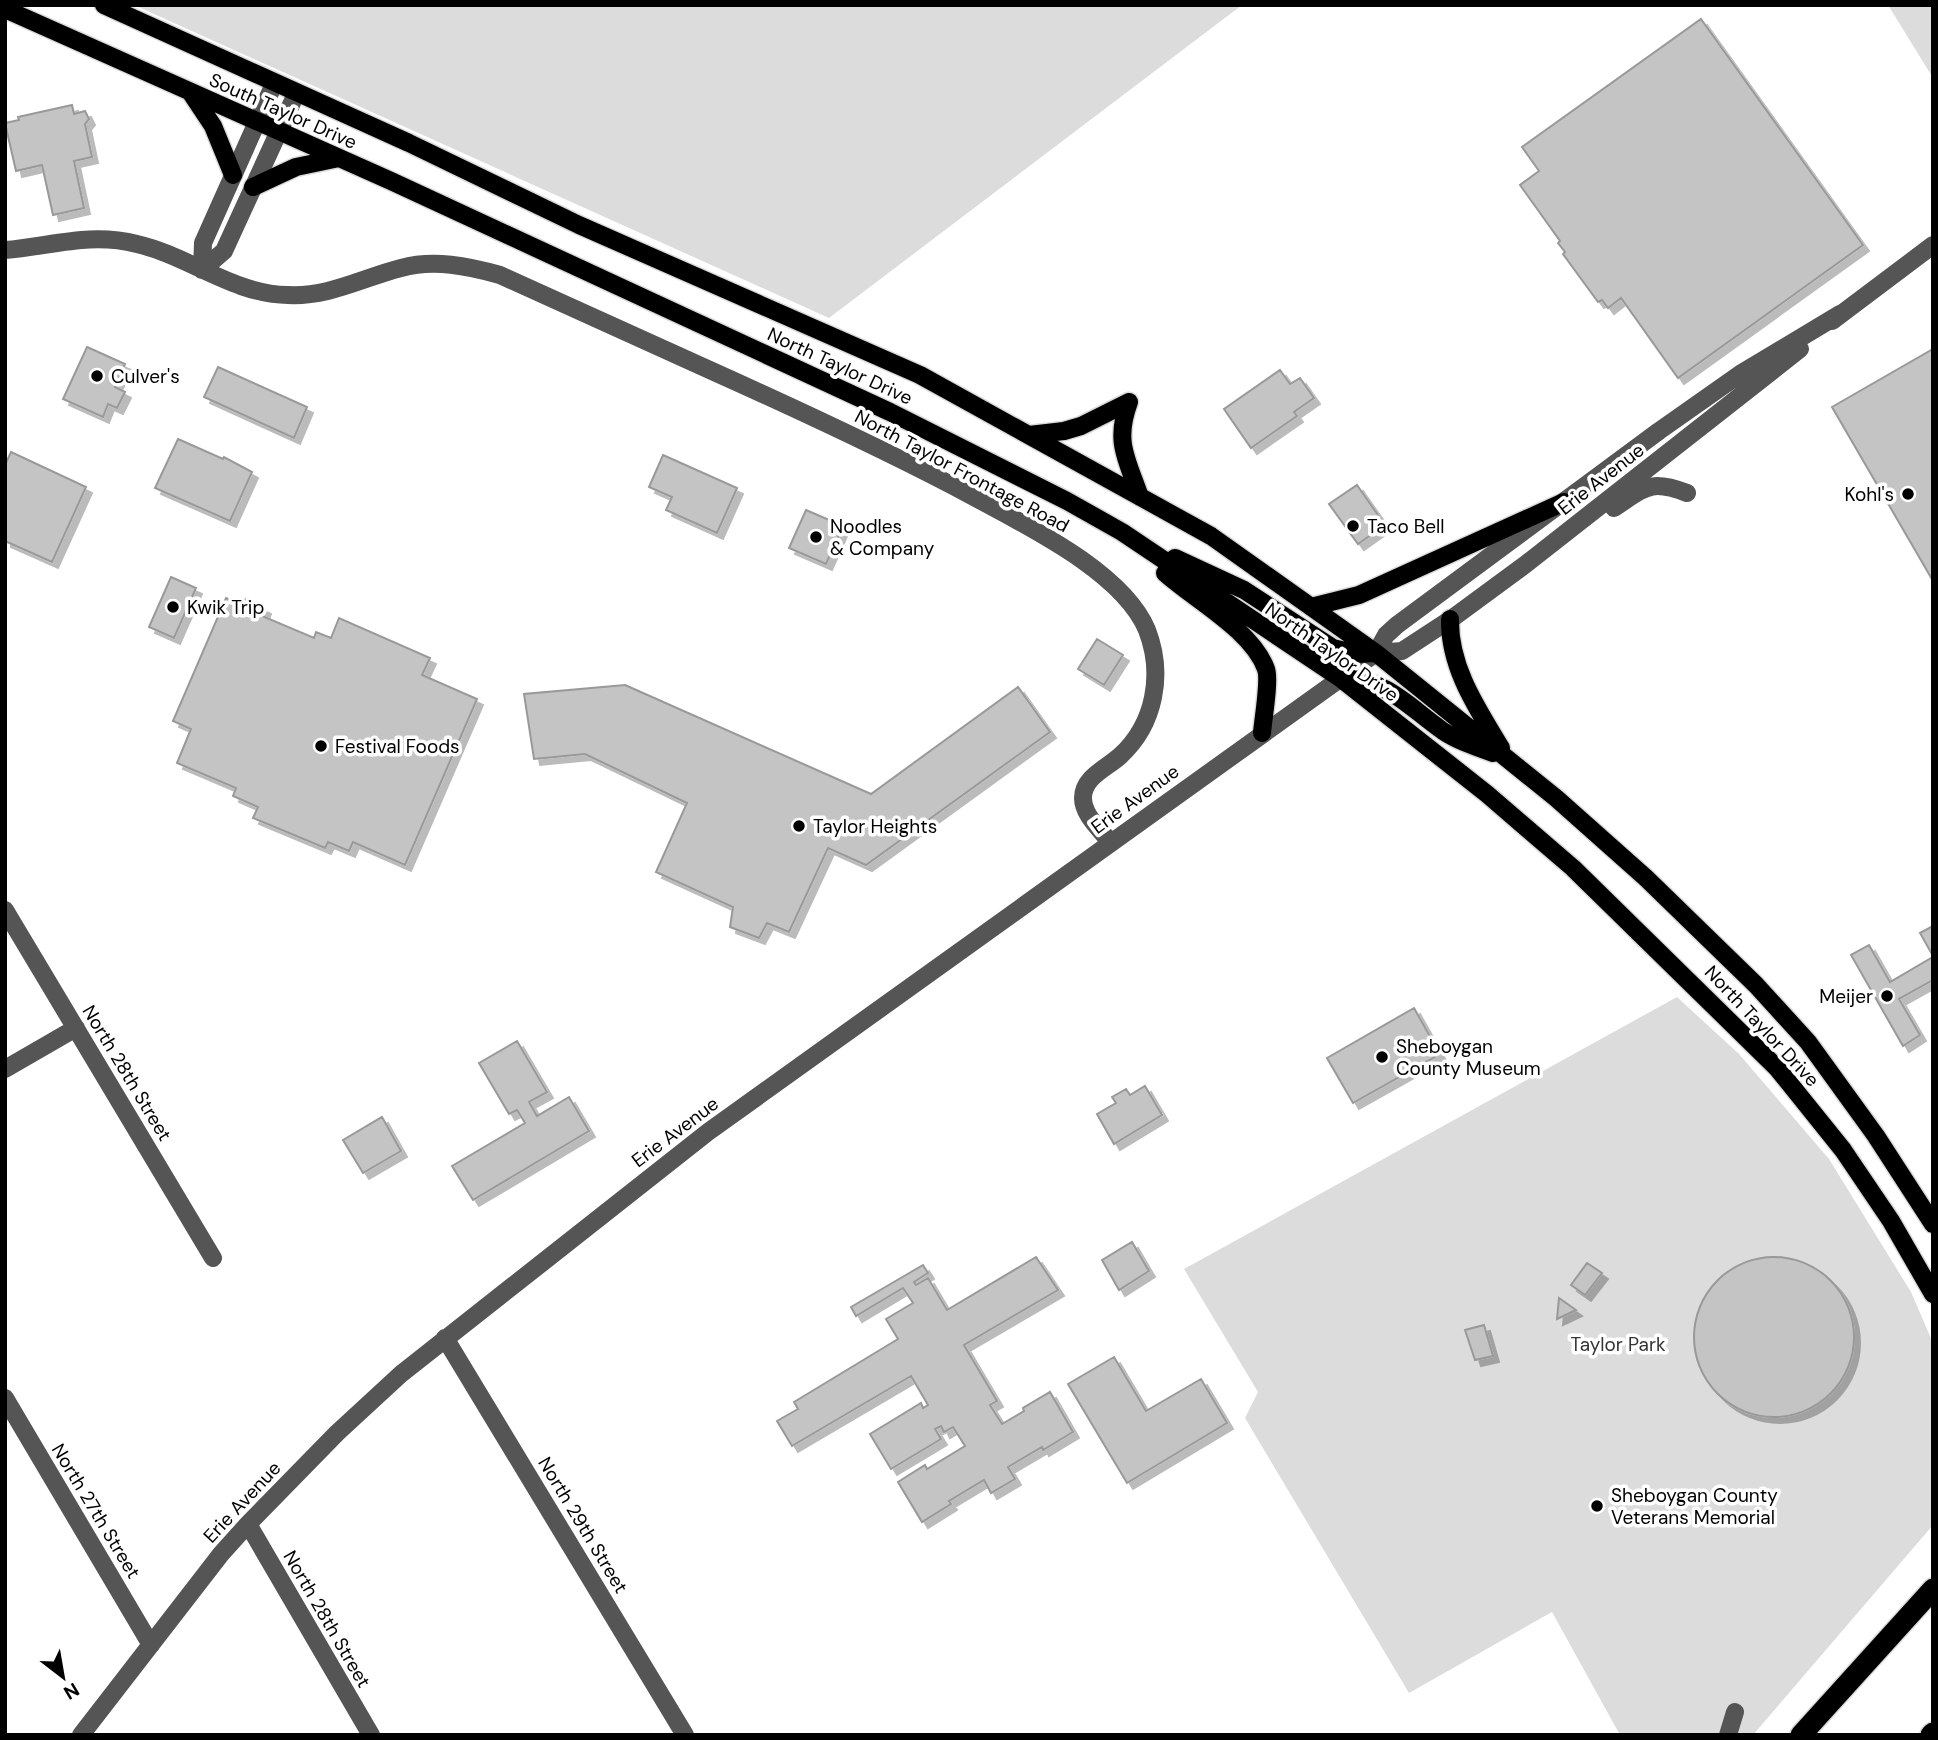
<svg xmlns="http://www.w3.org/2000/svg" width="1938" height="1740" font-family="'DM Sans',sans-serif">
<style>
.green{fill:#dcdcdc}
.building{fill:#c4c4c4;stroke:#999;stroke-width:2;filter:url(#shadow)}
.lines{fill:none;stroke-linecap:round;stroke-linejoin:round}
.major-casing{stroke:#dbdbdb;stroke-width:21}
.highway-casing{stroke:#dbdbdb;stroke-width:24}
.minor{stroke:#555;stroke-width:18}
.major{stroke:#000;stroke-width:18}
.highway{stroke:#000;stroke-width:21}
.poi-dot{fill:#000;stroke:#fff;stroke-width:2.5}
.labels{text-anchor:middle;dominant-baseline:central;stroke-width:7;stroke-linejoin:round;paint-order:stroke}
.street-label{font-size:19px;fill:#000;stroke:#fff}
.poi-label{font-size:19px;fill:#000;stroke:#fff;text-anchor:start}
.park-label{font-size:19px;fill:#333;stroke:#fff}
</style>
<defs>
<filter id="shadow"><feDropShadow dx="6" dy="6" stdDeviation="0" flood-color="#0004"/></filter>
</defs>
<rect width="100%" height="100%" fill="#fff"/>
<path class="green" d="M134,5H1242L829,318Z
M1888,5H1933V78Z
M1677,997L1739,1054L1829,1159L1911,1292L1933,1343V1525L1753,1735H1620L1552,1612L1409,1693L1245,1418L1258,1392L1184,1269Z"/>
<path class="building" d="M1701,19L1863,245L1678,378L1621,298L1608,308L1602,300L1598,302L1563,254L1565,252L1558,243L1560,241L1520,185L1539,171L1522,147Z
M72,105L74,114L85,111L89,119L85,124L92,157L74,161L84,208L53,215L42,165L16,171L5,123L19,120L18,117Z
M87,347L125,364L115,387L125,392L117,408L108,404L103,417L63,399Z
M1933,349V581L1832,407Z
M218,367L307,407L294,438L204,397Z
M1280,370L1290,384L1300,378L1314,398L1294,412L1297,416L1251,448L1224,409Z
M178,439L223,459L224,457L252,472L230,521L155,488Z
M11,452L86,487L52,562L5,541V465Z
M663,455L737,488L717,533L666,510L672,497L649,487Z
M1357,485L1385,525L1358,544L1329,504Z
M806,510L843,526L826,564L789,548Z
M171,577L196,588L174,638L149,627Z
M226,598L239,604L242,598L265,608L262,616L314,638L316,632L331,638L339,618L430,658L422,675L477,699L405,865L353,842L349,851L328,842L325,848L253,818L258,807L233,796L236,788L177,763L191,729L173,721Z
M1097,639L1123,655L1104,685L1078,669Z
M625,685L871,794L1018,687L1050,732L866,865L828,848L789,932L767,923L759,938L730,927L733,907L656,872L687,803L585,754L534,759L524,694Z
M1933,926V956L1920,933Z
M1869,945L1890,982L1931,958L1933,961V980L1899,999L1920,1035L1903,1046L1851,955Z
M1414,1008L1440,1054L1353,1103L1327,1058Z
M517,1041L547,1092L529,1102L537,1116L569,1097L589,1131L473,1200L452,1166L525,1123L517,1110L509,1114L479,1063Z
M1145,1086L1162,1115L1114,1144L1097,1114L1116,1103L1112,1097L1126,1089L1130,1095Z
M382,1117L401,1151L363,1173L343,1140Z
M1132,1242L1149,1271L1119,1290L1102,1260Z
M1694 1337a80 80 0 1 1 160 0a80 80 0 1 1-160 0Z
M1036,1257L1058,1290L964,1345L997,1401L990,1405L1002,1424L1024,1411L1023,1408L1050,1392L1073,1432L1043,1450L1042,1447L1008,1467L1015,1479L991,1493L984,1480L949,1501L951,1504L922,1522L898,1482L925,1465L927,1469L965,1446L953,1427L944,1432L941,1426L935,1429L941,1439L891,1469L870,1434L921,1403L923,1408L928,1405L911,1376L792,1446L777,1421L798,1409L794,1402L898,1339L886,1319L913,1303L903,1288L856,1316L851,1307L923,1265L928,1273L914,1282L916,1285L928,1278L947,1310Z
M1587,1263L1602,1273L1585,1295L1571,1285Z
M1559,1298L1576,1310L1557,1319Z
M1484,1325L1493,1356L1475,1360L1465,1330Z
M1114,1357L1146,1411L1201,1379L1227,1423L1127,1483L1068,1384Z"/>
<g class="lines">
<defs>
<path id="major" d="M104,5L409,143L579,225L920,375L1211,536L1376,653L1556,798L1646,878L1756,985L1808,1042L1876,1136L1933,1224
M5,9L391,181L890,412L1067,501L1122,532L1340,678L1487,794L1573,868L1777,1068L1843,1150L1891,1221L1933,1294
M191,93L213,126L233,175
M253,187L296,167L339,158
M1129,402C1114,442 1127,459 1140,497
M1029,435L1064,431L1081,426L1129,402
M1175,558L1244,590L1333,648L1357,654L1376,653
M1165,573C1195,600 1252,630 1266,669C1270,680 1263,720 1262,733
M1311,607L1359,595L1564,502
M1450,619C1449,667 1477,708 1501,748
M1340,678C1389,680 1406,705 1443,731C1458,741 1476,747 1493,753"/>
<path id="highway" d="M1801,1735L1933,1589
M1931,1735L1933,1733"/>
</defs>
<use href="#major" class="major-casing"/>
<use href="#highway" class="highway-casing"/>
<path class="minor" d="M5,250C52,246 90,232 137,244C189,256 232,294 288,295C329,297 362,278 401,268C434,259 468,266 500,275C571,307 642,339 712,371C801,411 888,451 974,497C1027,526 1123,572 1147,630C1164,674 1155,724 1120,756C1107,768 1083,777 1083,798C1083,815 1100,829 1110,842
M202,270L224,251L296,94
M202,270L203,243L274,84
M1832,321L1933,245
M1614,508C1646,487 1650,479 1687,493
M1376,653L1402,651L1454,617L1526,564L1800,349
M5,910L213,1258
M5,1069L76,1028
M445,1338L685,1735
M5,1398L151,1645
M248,1524L371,1735
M81,1735L221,1554L248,1524L337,1433L401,1374L708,1132L1376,653L1386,635L1397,625L1659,431L1740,374L1840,314
M1728,1735L1735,1712"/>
<use href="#major" class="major"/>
<use href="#highway" class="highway"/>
</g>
<g class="poi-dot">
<circle cx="97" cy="376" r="7"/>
<circle cx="1908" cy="494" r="7"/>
<circle cx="1353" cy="526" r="7"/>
<circle cx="816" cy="537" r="7"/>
<circle cx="173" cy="607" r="7"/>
<circle cx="321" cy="746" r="7"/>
<circle cx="799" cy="826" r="7"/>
<circle cx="1887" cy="996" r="7"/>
<circle cx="1382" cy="1057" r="7"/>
<circle cx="1597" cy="1506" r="7"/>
</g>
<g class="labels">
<g class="street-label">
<text transform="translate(283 111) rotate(24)">South Taylor Drive</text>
<text transform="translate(840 366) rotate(25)">North Taylor Drive</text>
<text transform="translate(962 471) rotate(28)">North Taylor Frontage Road</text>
<text transform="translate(1601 479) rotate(-38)">Erie Avenue</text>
<text transform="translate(1332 652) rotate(35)">North Taylor Drive</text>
<text transform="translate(1135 799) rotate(-36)">Erie Avenue</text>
<text transform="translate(1762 1026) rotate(47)">North Taylor Drive</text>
<text transform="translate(127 1073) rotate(59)">North 28th Street</text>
<text transform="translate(675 1132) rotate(-37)">Erie Avenue</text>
<text transform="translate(242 1502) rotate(-47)">Erie Avenue</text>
<text transform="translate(96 1511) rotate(59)">North 27th Street</text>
<text transform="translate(583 1525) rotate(59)">North 29th Street</text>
<text transform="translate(327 1619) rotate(60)">North 28th Street</text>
</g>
<g class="poi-label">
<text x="111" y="376">Culver's</text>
<text x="1894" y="494" text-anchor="end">Kohl's</text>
<text x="830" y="526">Noodles<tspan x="830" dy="22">&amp; Company</tspan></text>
<text x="1367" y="526">Taco Bell</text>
<text x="187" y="607">Kwik Trip</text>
<text x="335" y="746">Festival Foods</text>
<text x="813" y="826">Taylor Heights</text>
<text x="1873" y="996" text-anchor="end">Meijer</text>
<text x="1396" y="1046">Sheboygan<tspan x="1396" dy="22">County Museum</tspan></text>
<text x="1611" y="1495">Sheboygan County<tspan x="1611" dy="22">Veterans Memorial</tspan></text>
</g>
<g class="park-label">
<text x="1618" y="1344">Taylor Park</text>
</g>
</g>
<rect width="1938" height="1740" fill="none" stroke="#000000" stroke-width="14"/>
<g transform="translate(63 1677) rotate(149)" stroke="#ffffff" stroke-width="5" paint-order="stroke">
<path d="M0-5L12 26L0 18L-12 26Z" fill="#000000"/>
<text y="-10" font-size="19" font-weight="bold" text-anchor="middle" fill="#000000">N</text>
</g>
</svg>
